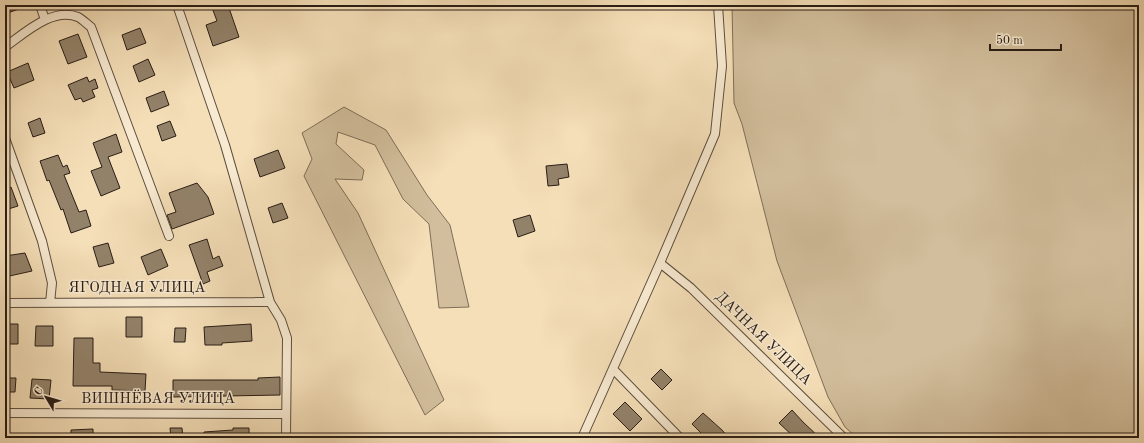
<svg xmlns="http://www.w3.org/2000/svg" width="1144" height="443" font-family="'Old Standard TT',serif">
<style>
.green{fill:#d2be9c;stroke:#7e6e58}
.building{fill:#93826a;stroke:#291d15}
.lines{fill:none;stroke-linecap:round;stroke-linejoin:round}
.minor-casing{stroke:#5c4e3e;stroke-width:10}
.minor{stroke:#f8ead1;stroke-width:8}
.labels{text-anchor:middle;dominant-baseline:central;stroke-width:3;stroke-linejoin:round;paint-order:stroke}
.street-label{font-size:15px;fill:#291d15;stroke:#f8ead1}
</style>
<rect width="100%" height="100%" fill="#f5dfb8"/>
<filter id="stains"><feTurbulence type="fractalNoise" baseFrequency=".005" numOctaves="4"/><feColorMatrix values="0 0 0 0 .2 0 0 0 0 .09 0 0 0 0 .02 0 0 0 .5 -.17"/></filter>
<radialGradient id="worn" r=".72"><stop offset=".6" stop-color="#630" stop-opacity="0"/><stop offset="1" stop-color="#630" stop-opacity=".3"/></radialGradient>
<path class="green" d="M732,5H1139V438H857L845,427L828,397L777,261L742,124L734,103Z
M344,107L386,130L427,195L450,225L469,307L439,308L429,224L403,199L375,145L338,132L336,144L364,170L362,180L335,179L358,213L444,400L425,415L304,176L312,159L302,133Z"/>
<path class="building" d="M5,5H26L27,6L5,14Z
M211,5H228L239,37L213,46L206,25L217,21Z
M140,28L146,43L127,50L122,35Z
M78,34L87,57L68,64L59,41Z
M148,59L155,75L139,82L133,66Z
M28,63L34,80L14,88L7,72Z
M87,77L89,82L95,79L98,88L92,90L95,97L83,102L81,98L75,100L68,85Z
M164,91L169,105L151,112L146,98Z
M40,118L45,133L33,137L28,123Z
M170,121L176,136L162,141L157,126Z
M116,134L122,152L108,157L120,188L101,196L91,171L102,167L93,143Z
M278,150L285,168L260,177L254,159Z
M58,155L63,167L67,165L70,173L64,175L79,212L86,210L91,226L71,233L63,209L61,210L49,180L47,181L40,161Z
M567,164L569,177L558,179L559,185L548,186L546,166Z
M197,183L208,197L214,214L172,229L167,215L176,212L169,193Z
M11,187L18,206L5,210V190Z
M282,203L288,218L273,223L268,208Z
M530,215L535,231L518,237L513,220Z
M207,239L213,259L219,256L223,266L207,272L210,281L203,284L189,245Z
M108,243L114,263L99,267L93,247Z
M161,249L168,266L148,275L141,257Z
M25,253L32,271L5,277V256Z
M126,317H142V337H126Z
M5,324H18V344H5Z
M251,324L252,341L222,343V345H205L204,327Z
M36,326H53V346H35Z
M175,328H186L185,342H174Z
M74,338H93V363H100V372L146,374L145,391L112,390V386H73Z
M661,369L672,380L662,390L651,379Z
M280,377V395L173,397V380H258V378Z
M5,378H16L15,392H5Z
M32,379L51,380L49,399L30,398Z
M625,402L642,419L630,431L613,414Z
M792,410L803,422L820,438H795L779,423Z
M703,413L722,430L729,438H706L692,424Z
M170,428H182L183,438H171Z
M233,428H249V438H204V432L233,430Z
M93,429V438H71V430Z"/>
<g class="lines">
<defs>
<path id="minor" d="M40,5L45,20
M177,5L225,145L270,302L281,320L287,338L286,438
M5,47C25,33 52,7 78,17C82,19 87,24 91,27L169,236
M5,138L42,241L52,283L50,303
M660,263L691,288L844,438
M5,303L270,302
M613,369L680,438
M5,413L286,414
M582,438L660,263L715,134L722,66L718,5"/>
</defs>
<use href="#minor" class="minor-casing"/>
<use href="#minor" class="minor"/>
</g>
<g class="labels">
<g class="street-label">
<text x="137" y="288">ЯГОДНАЯ УЛИЦА</text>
<text transform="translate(763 339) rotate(44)">ДАЧНАЯ УЛИЦА</text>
<text x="158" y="399">ВИШНЁВАЯ УЛИЦА</text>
</g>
</g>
<rect width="1144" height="443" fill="none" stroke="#f5dfb8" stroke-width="20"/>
<rect x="6" y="6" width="1132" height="431" fill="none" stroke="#291d15" stroke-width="2"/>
<rect x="10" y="10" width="1124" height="423" fill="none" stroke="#291d15"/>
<g transform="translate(46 397) rotate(308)" stroke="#f8ead1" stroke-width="3" paint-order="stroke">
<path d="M0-3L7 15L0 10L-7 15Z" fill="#291d15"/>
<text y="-6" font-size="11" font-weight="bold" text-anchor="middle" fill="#291d15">С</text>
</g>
<path d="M990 44v6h71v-6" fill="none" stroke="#291d15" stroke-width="2"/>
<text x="996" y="44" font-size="12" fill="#291d15" stroke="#f8ead1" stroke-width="3" paint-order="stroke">50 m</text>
<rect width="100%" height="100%" filter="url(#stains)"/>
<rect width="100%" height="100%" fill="url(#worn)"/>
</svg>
